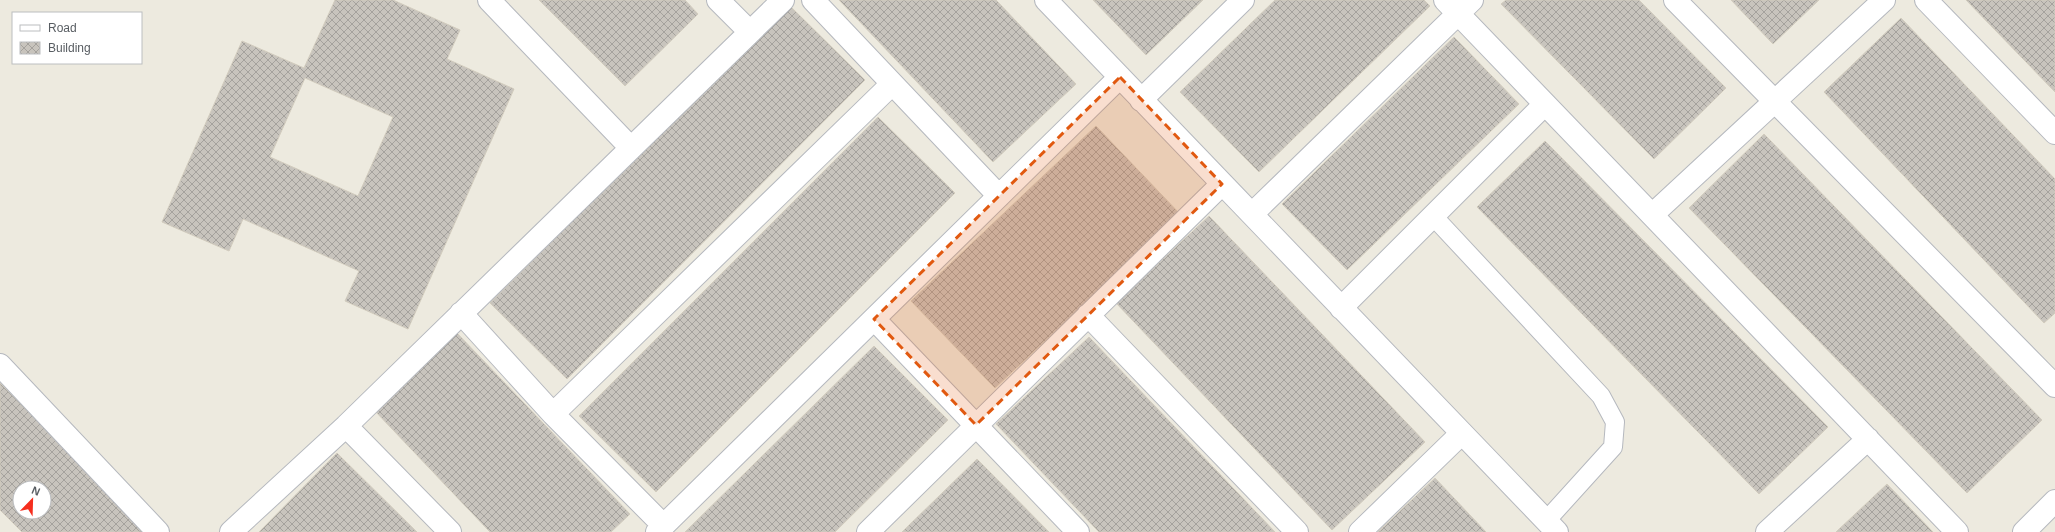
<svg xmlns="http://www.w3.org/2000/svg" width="2055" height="532" font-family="Arial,sans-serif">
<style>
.building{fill:url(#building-cross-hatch);stroke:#d2ccbe;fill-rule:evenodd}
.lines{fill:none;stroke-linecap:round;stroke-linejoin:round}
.lane-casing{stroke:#b5b8be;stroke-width:20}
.street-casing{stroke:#b5b8be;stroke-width:24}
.lane{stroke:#fff;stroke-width:18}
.street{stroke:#fff;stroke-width:22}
.marked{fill:#e15910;fill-opacity:0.2;stroke:#e15910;stroke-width:3;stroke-dasharray:8 5;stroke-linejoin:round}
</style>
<defs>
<pattern id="building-cross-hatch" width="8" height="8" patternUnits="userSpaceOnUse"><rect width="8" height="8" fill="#c8c4bd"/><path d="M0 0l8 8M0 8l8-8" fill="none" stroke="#a5a29d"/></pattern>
</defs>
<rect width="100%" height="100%" fill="#edeadf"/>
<path class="building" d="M335,0H393L460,30L447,59L514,89L408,329L345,301L359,271L243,219L229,251L162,222L242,41L304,68ZM305,78L393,117L358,196L270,157Z
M539,0H685L698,14L625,86Z
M839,0H996L1076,84L993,162Z
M1093,0H1203L1146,55Z
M1275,0H1424L1430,6L1259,172L1180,92Z
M1506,0H1639L1726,88L1654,159L1501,4Z
M1731,0H1819L1773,44Z
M1966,0H2055V92Z
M788,4L865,80L567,379L490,303Z
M1901,18L2055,179V313L2044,323L1824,92Z
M1454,37L1519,104L1347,270L1282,204Z
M878,117L955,193L656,492L579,416Z
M1096,126L1180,214L995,388L911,301Z
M1764,134L2042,420L1967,493L1689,208Z
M1545,141L1828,427L1759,494L1477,207Z
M1209,216L1425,442L1332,530L1116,303Z
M456,332L630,514L611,532H490L374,410Z
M1089,337L1275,532H1099L996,424Z
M874,346L948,420L835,532H685Z
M0,383L146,532H22L0,510ZM20,488H44V512H20Z
M337,453L417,532H259Z
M977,459L1049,532H902Z
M1435,478L1486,532H1378Z
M1887,484L1933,532H1836Z"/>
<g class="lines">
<defs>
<path id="lane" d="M1433,216L1601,396L1615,422L1613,447L1546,521"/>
<path id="street" d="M489,0L631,148
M718,0L750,32
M813,0L999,196
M1046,0L1557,532
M1445,0L1957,532
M1675,0L2055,386
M1926,0L2055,133
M1141,100L1243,0
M1252,214L1472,0
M1652,215L1884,0
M1341,308L1545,104
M461,313L553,414L663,525
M1088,315L1297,532
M874,319L1078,532
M0,365L158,532
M553,414L892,84
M346,426L450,532
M231,532L346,426L783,0
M657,532L1120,77
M868,532L1222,184
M1360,532L1462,433
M1767,532L1868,439
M2024,532L2055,501"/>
</defs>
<use href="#lane" class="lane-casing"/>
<use href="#street" class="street-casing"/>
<use href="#lane" class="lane"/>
<use href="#street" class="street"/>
</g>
<path class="marked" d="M1120,77L1222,184L976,425L874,319Z"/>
<rect x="12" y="12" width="130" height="52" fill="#ffffff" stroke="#bcbec0"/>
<rect x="20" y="25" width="20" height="6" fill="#ffffff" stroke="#bcbec0"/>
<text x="48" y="32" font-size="12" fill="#585d62">Road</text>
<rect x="20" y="42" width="20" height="12" fill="url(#building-cross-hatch)" stroke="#bcbec0"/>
<text x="48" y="52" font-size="12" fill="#585d62">Building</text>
<g transform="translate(32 500) rotate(23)"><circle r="19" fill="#ffffff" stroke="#bcbec0"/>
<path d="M0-3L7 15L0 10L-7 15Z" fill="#f52e1e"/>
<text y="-6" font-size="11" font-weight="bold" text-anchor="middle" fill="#585d62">N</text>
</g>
</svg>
